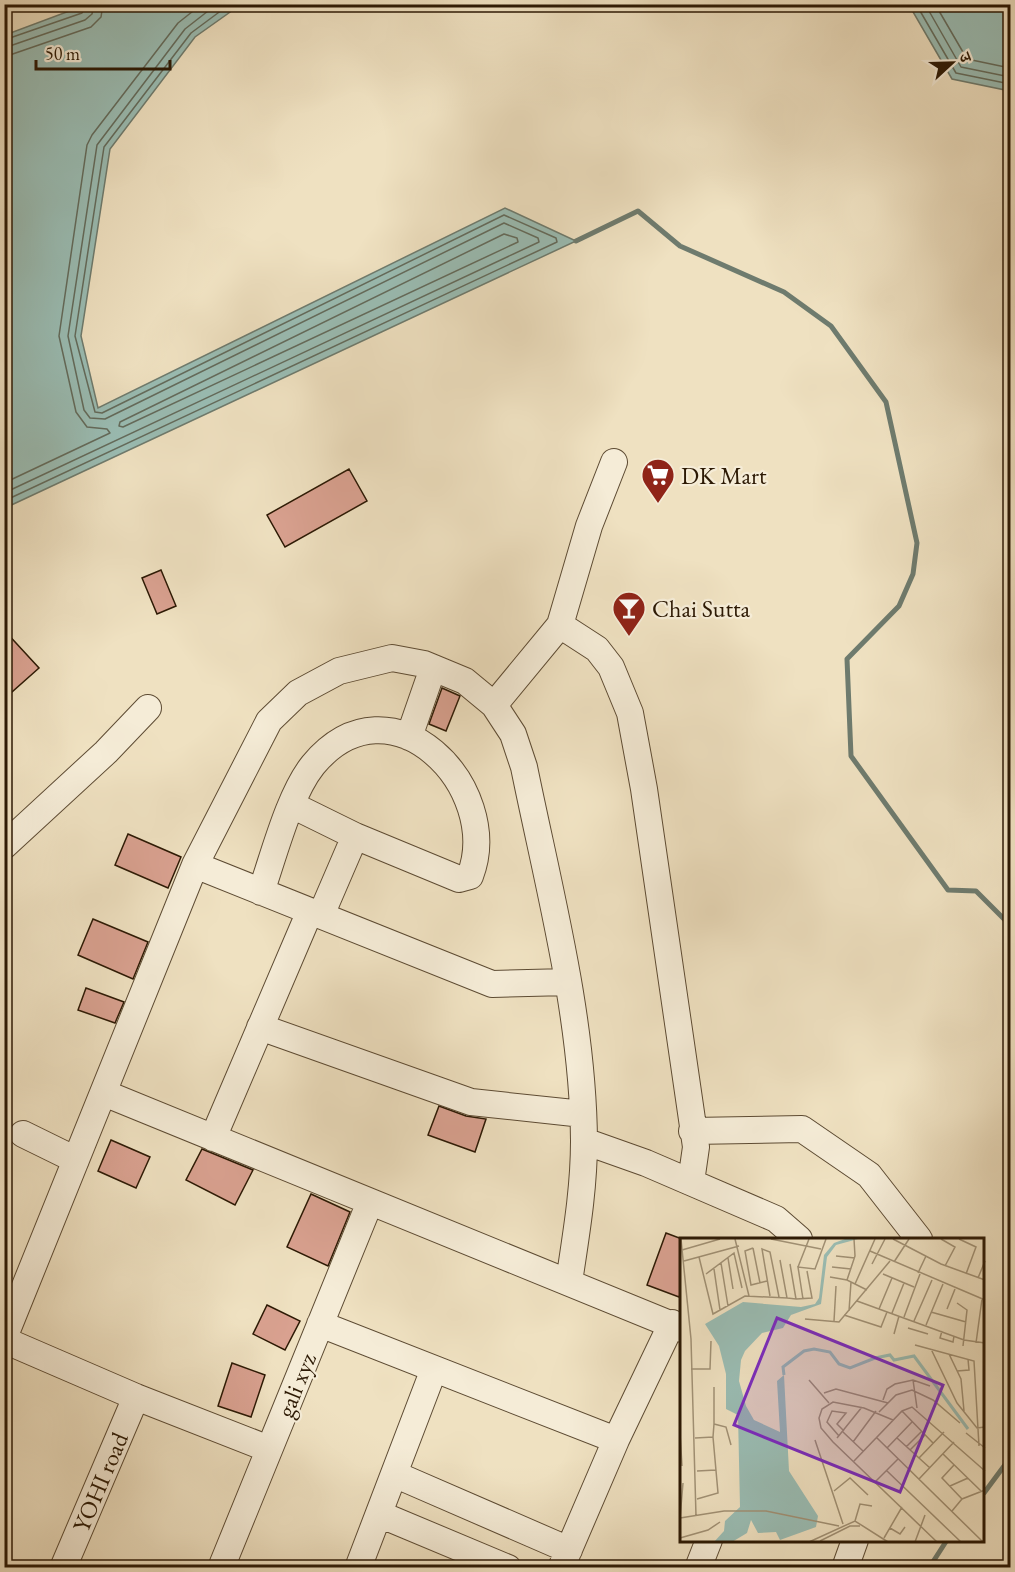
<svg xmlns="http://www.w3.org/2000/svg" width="1015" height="1572" font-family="'EB Garamond','Noto Serif Devanagari',serif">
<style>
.water{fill:#9abdb4;stroke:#6e7b6e;stroke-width:1.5}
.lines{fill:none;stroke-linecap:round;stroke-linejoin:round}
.shore{stroke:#636b5c;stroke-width:1.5}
.stream{stroke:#6e7b6e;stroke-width:5}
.building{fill:#d9a190;stroke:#2c1904;stroke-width:1.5}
.minor-casing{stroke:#5d4b33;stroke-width:28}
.minor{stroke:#f5ecd7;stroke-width:26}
.labels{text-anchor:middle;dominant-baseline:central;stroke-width:4.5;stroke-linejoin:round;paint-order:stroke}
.poi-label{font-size:24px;fill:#2c1904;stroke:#f5ecd7;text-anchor:start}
.street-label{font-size:24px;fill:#2c1904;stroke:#f5ecd7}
.inset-river{fill:none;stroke:#9abdb4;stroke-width:3}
.inset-road{fill:none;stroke:#a19175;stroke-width:1.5}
.view{fill:#7b2cbf;fill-opacity:0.15;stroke:#7b2cbf;stroke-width:3}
.inset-edge{fill:none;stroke:#2c1904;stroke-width:3}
</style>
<rect width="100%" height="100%" fill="#efe1c1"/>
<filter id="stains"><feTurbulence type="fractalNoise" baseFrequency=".00333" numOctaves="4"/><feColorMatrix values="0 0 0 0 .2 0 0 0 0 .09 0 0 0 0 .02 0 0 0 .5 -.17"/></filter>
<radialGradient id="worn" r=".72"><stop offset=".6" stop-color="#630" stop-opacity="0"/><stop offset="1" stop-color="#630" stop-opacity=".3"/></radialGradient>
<path class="water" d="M88,4L240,5L195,37L110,149L81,336L98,408L505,208L576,241L5,508V35Z
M909,5H1010V91L952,79Z"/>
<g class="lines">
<path class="shore" d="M916,4L956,73L1010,84
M925,4L961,67L1010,77
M935,4L967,59L1010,68
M4,40L82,13L87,4
M4,48L85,20L92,14L94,4
M4,57L91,27L101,17L103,4
M504,234L517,238L518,242L123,427L119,426L120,422Z
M4,483L110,433L107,429L87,427L76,412L59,336L87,145L92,135L178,23L202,4
M4,493L539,242L538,238L504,223L105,419L90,418L84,410L68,336L97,145L185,29L217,4
M4,501L557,242L556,238L504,215L102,413L95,412L75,336L104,147L191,33L230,4"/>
<path class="stream" d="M576,241L638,211L680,246L784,292L831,326L886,402L917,543L913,574L899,606L847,659L851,756L948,890L976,891L1010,925
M984,1493L1010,1458
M929,1568L947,1540"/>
</g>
<path class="building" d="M349,469L367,501L285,547L267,515Z
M161,570L176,606L157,614L142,578Z
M4,630L39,668L4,699Z
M442,688L460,696L446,731L429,724Z
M128,834L181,857L168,888L115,865Z
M93,919L148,942L133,979L78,955Z
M86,988L124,1002L115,1023L78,1010Z
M439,1106L466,1116L486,1119L475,1152L428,1135Z
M111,1140L150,1157L136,1188L98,1171Z
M202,1149L253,1170L235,1205L186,1180Z
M311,1194L350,1212L328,1266L287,1247Z
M666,1233L682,1239V1289L679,1297L647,1285Z
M267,1305L300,1321L285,1350L253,1334Z
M232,1363L265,1375L251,1417L218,1406Z"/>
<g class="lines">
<defs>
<path id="minor" d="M560,625L597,649L611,667L630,713L644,789L696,1147L691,1182
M494,705L560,625L589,526L614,462
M409,737L433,668
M292,805L355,836
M4,846L106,752L148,708
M195,865L492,984L568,982
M261,892C274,855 289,795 313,765C391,671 504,788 470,876L459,879L355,836L321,915
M260,1027L471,1102L583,1114
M104,1093L682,1329
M692,1131L802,1129L869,1175L919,1239
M23,1134L76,1160
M213,1138L310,911
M584,1141L646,1163L776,1219L799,1239
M320,1324L616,1440
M4,1338L195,865L269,721L298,693L339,671L392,658L424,664L465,681L494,705L513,734L524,767C549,890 583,1015 584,1141C584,1189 576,1235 569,1282
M4,1340L136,1397L269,1449
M394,1474L569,1550
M379,1514L508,1568
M63,1568L136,1397
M221,1568L370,1202
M358,1568L434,1369
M561,1568L616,1440L672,1323
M698,1568L709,1540
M845,1568L855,1540"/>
</defs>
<use href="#minor" class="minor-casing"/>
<use href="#minor" class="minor"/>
</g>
<defs>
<symbol id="supermarket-pin" viewBox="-11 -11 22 30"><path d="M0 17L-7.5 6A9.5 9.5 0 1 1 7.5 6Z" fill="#8f2418" stroke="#f5ecd7"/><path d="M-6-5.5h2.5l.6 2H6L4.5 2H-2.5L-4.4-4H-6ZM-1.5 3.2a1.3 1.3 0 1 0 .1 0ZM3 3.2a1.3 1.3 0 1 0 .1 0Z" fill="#fff"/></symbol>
<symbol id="bar-pin" viewBox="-11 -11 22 30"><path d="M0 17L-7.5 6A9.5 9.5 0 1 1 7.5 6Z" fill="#8f2418" stroke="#f5ecd7"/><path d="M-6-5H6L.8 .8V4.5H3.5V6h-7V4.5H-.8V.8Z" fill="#fff"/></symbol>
</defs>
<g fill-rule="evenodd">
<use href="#supermarket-pin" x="639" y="456" width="38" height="52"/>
<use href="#bar-pin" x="610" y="589" width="38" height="52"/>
</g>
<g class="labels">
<g class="poi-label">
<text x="681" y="475">DK Mart</text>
<text x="652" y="608">Chai Sutta</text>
</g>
<g class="street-label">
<text transform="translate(296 1385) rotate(-68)">gali xyz</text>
<text transform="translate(100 1482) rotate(-67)">YOHI road</text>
</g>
</g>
<g transform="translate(680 1238)">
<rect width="304" height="304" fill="#efe1c1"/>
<path d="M165,1H178L156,7L147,19L141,66L111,77L103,90L82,95L65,113L61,122L59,143L66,168L74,182L100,194L97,143L104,137L109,233L138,278L136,289L100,302L96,294L78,295L71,282L67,295L52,304H34L44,293L45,283L60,269L58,177L46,171V136L39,108L25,86L63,64L121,69L135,66L139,60L144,17L154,5Z" fill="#9abdb4"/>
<path class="inset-river" d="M104,137L103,129L124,113L134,111L150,114L159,126L170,130L195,120L210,117L214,122L234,118L288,191"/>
<path class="inset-road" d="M1,1L11,101L16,278M55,1L69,58M91,1L141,11M213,1L261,26L305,42M261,1L275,9L265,28M279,1L296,9L286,36M73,10L65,13L71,47L87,43M73,10L80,45M2,12L40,1M190,13L305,62M156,18L175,20M19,19L33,76L65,58L107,60L100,22M48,20L53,51M4,23L59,8M214,24L229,1M41,25L48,68M192,26L205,1M118,29L129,1M152,29L171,31M34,31L40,72M238,35L246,18M26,36L54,15L62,50M203,36L234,49M150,39L167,42L187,52M298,40L305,23M167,42L175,18L174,1M175,46L195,1M90,58L82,11L90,14L99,59M107,60L116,61L110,26M116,61L132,60L127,33M123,61L118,29L135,31L146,1M177,63L284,102L305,105M277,65L287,72L283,108M199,71L212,40M267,71L275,51M169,73L171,44M251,74L286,84M212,75L224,45M164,77L201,89L207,74M224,79L240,36M125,81L159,84L210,23M154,83L156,48M234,83L252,42M246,87L263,46M228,90L248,96M262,93L260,100L273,104L274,98M214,96L219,78M296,105L302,61M235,107L294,123L299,208M251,111L277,165L297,190L305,189M269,116L281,141L284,173M11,131H30L31,103M277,133L289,132L288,121M129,142L149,165M233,142L237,170M34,149V186M144,155L156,151L208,165M203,162L207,151L215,146L233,142L250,148M222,173L253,205M199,174L216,157L232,152L253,162L280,185M213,182L184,170L153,164L142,171L139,180L141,190L153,204L257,304M163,194L183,213M0,195L2,228M286,195L305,210M159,198L147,184L152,173L166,175L157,186L164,193M33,199L34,186L46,189L51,207M196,199L303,304M15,200L33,199L38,255L17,261M157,200L182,169M217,200L250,230M135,202L163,286M173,204L196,173M226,209L242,193M207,210L232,184M230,212L245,197M263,216L301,253M239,220L264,194M174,223L222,173L232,169L305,233M274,227L262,240L282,261M17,233L36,232M207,233L281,304M239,241L274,204M195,244L218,221M270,248L288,240M154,253L170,240L188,257M272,273L282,261L305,252M0,280L44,273H86L159,288M0,280L3,245M175,283L180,266L192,268M210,290L220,296L225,289M0,300L28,292L40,284M204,300L222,269M140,303L170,288H180M129,304L175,283L208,304M235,304L245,277"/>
<path class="view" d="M97,80L263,147L220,254L54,187Z"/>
<rect width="304" height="304" class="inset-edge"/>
</g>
<rect width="1015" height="1572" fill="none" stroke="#efe1c1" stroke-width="24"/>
<rect x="6" y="6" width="1003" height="1560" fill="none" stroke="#2c1904" stroke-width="3"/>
<rect x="12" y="12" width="991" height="1548" fill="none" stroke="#2c1904" stroke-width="1.5"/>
<g transform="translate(952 63) rotate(68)" stroke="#f5ecd7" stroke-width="4.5" paint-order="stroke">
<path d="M0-4.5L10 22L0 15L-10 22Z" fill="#2c1904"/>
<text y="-9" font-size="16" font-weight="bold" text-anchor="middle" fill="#2c1904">उ</text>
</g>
<path d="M36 60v9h134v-9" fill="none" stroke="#2c1904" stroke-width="3"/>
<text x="45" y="60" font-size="18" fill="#2c1904" stroke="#f5ecd7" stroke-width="4.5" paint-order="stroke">50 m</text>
<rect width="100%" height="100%" filter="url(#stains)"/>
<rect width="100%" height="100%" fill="url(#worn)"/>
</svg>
